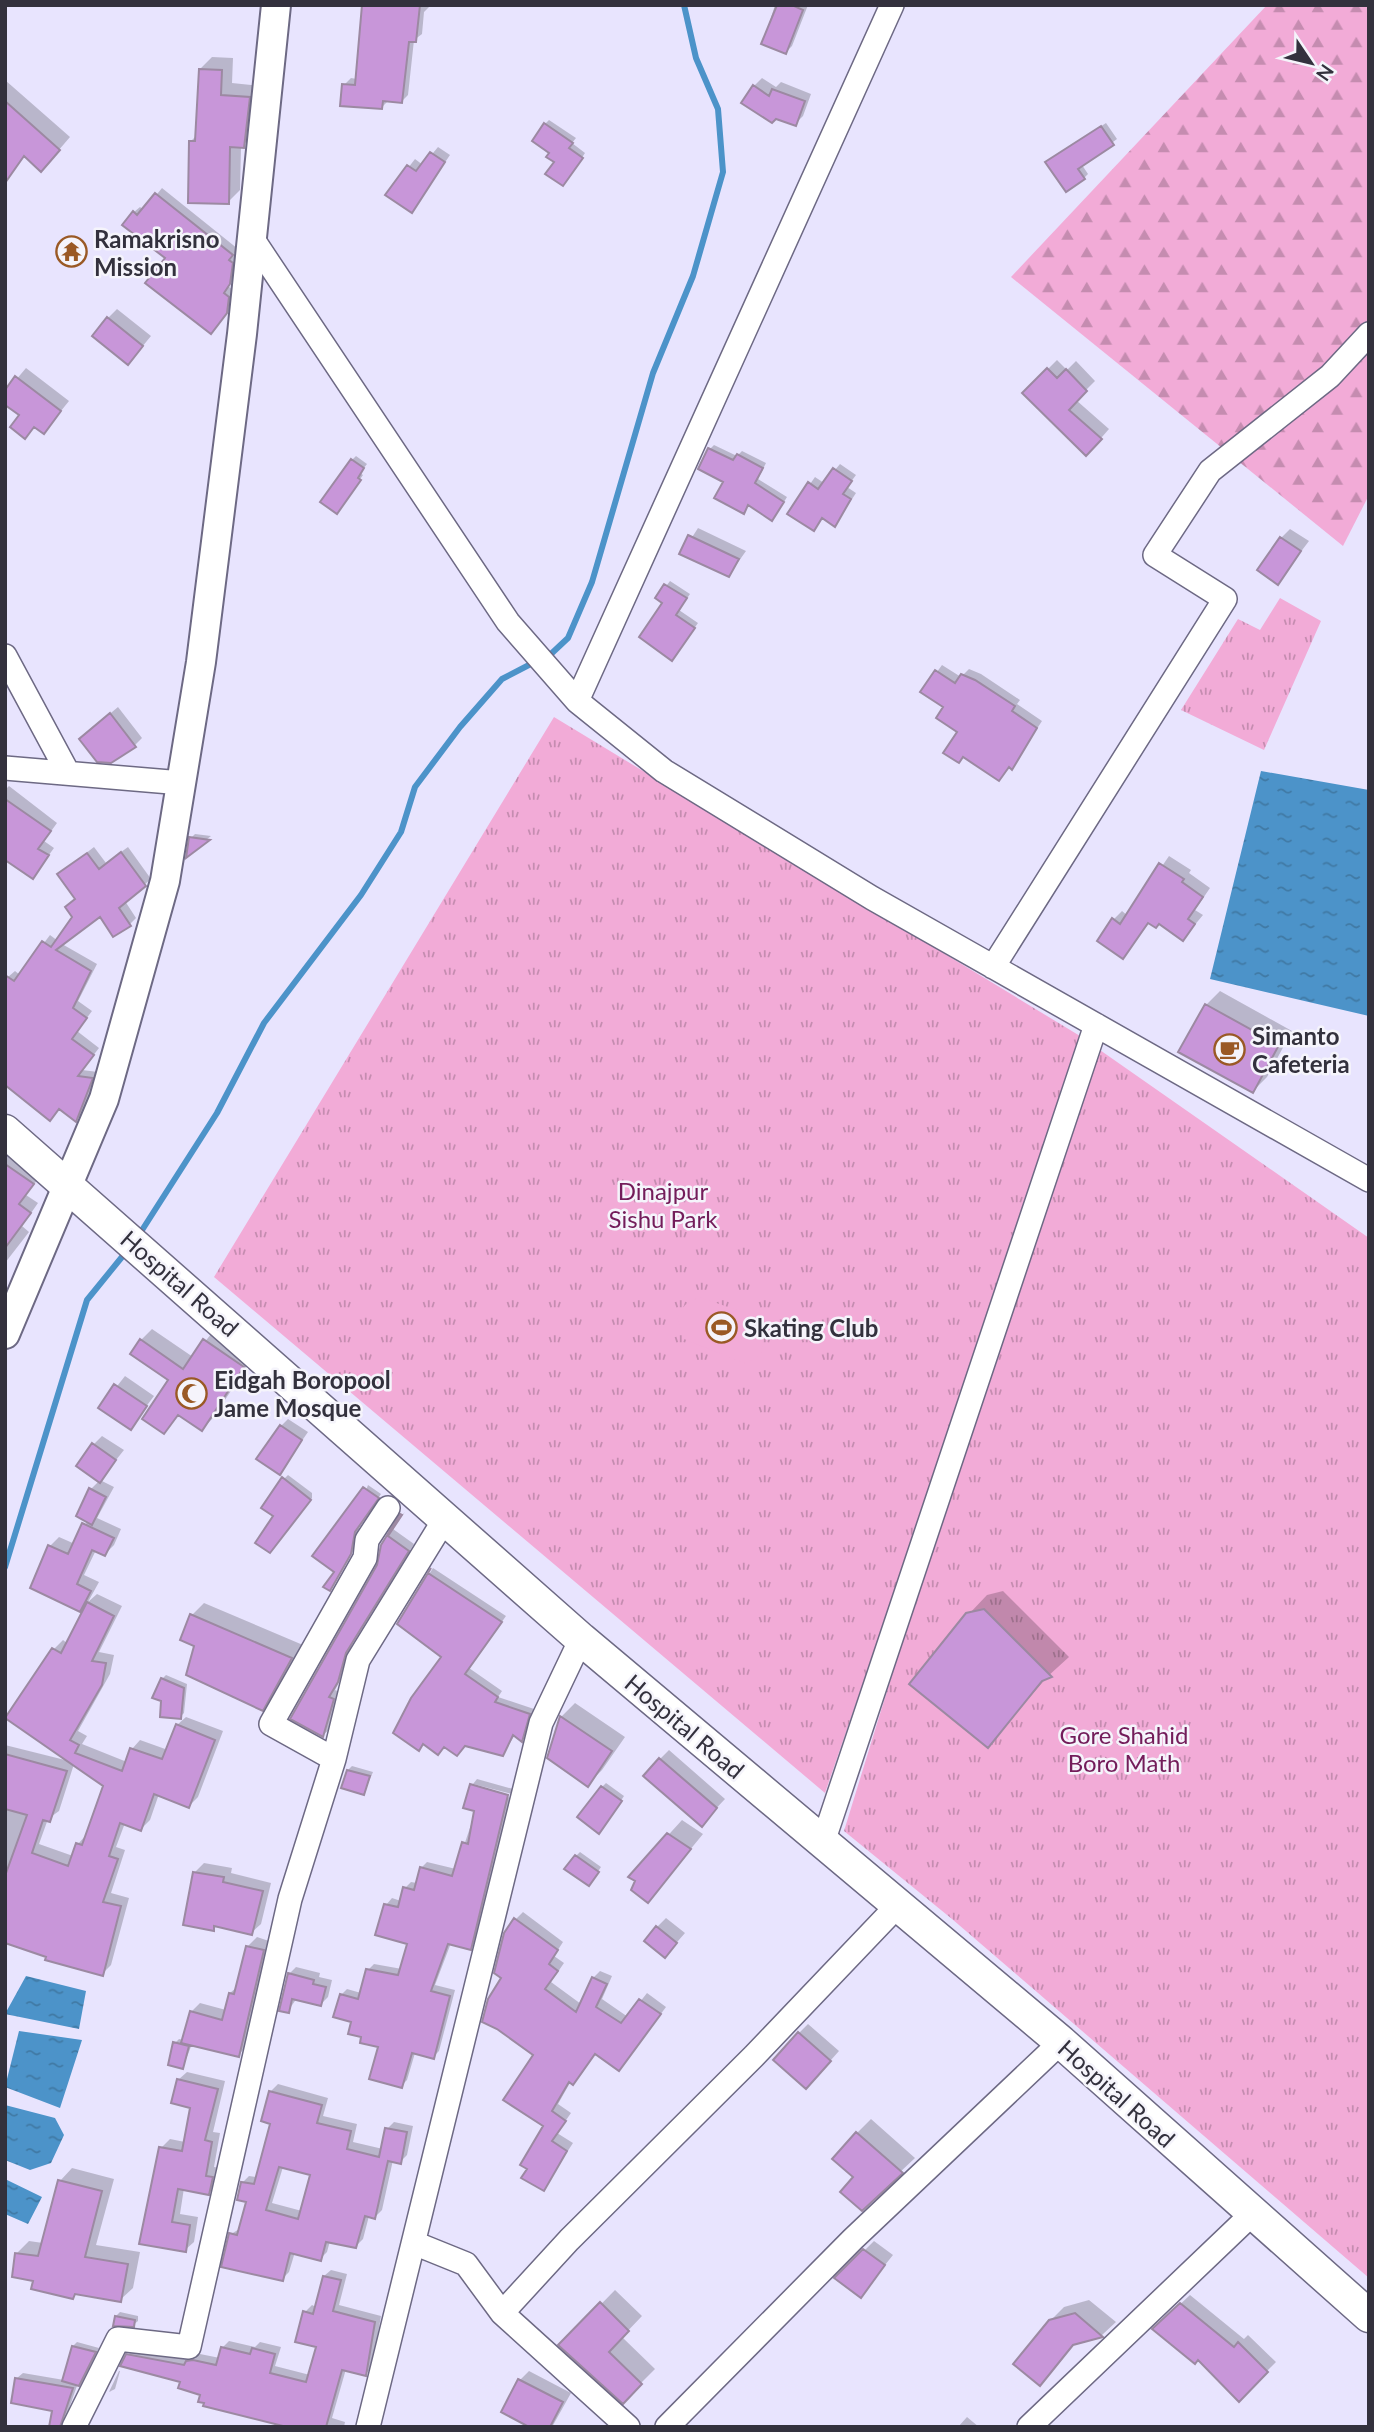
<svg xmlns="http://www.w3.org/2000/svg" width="1374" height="2432" font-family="Lato,sans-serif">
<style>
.grass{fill:url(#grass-tufts)}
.forest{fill:url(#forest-firs)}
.pitch{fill:#f2abd7}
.water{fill:url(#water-ripples)}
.shadow{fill:#0003;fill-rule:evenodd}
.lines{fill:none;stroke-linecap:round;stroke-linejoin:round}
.stream{stroke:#4c93c9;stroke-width:6}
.building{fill:#c896d9;stroke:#9c89a2;stroke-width:2;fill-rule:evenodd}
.minor-casing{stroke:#6d6984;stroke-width:26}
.tertiary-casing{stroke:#6d6984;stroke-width:32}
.secondary-casing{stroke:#6d6984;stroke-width:35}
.minor{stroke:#fff;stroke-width:23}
.tertiary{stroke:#fff;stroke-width:28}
.secondary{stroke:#fff;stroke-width:32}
.labels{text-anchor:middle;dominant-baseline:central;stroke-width:5;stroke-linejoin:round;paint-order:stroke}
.poi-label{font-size:24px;font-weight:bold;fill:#33313d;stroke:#f5f4fb;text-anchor:start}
.park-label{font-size:24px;fill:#731c5a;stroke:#f5f4fb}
.street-label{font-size:24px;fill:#33313d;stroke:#f5f4fb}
</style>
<defs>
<pattern id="grass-tufts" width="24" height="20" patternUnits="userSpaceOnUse" patternTransform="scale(1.75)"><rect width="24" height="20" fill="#f2abd7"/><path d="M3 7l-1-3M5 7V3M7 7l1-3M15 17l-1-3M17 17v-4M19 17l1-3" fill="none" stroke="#c58cb0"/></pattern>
<pattern id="forest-firs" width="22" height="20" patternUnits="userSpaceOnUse" patternTransform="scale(1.75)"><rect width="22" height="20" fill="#f2abd7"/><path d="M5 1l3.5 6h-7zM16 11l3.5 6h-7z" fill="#c58cb0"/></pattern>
<pattern id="water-ripples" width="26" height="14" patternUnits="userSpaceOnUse" patternTransform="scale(1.75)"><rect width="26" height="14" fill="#4c93c9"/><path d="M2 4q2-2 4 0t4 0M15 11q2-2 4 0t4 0" fill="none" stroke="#4079a4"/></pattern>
</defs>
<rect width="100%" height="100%" fill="#e8e4fe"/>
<path class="grass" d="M1280,598L1321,621L1264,750L1181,710L1238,619L1260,630Z
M554,717L1085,1039L825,1793L214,1277Z
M1087,1041L1369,1238V2278L952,1919L844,1831Z"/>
<path class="forest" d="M1267,5H1369V495L1343,546L1011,277Z"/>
<path class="pitch" d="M699,1297L760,1318L764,1335L761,1353L747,1364L684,1339L677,1318L685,1305Z"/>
<path class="water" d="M1261,771L1369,790V1016L1210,979Z
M26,1976L86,1991L79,2029L5,2014Z
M19,2031L82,2040L60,2108L5,2087Z
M5,2105L55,2118L64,2135L51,2163L30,2170L5,2160Z
M5,2179L42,2197L28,2224L5,2214Z"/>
<path class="shadow" d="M388,5H431L424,12L422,34L414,40L408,95L402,101L389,100L382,107L344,85L351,78L357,79Z
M775,5H808L792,46L786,52L763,43Z
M212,57L233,58L232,83L261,86L256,134L241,146L240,190L228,202L191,141L197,135L200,69Z
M762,78L776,87L781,82L811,94L803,116L795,124L754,86Z
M5,80L70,137L52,158L5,138Z
M549,120L576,138L572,143L585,153L567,180L551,152L545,124Z
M1106,123L1117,139L1082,165L1088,174L1084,178L1047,162Z
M438,147L450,155L412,211L388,194L415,159L423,165Z
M162,188L238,249L234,254L238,257L236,277L228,286L234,291L233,306L216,326L134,212L140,207L144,210Z
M117,309L151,336L137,353L108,318Z
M1057,360L1067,370L1076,361L1095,381L1076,400L1109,429L1095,445L1024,393Z
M26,368L69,401L44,432L36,425L25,437L22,415L5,393Z
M714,445L737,456L742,451L766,463L758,479L787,497L776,515L749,504L743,511L710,449Z
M356,456L367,464L360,473L363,475L340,508L352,460Z
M840,464L856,475L847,487L856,493L835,525L824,517L814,529L789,514L815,477L824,483Z
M698,528L746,551L729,575L682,553Z
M1290,529L1309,541L1278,582L1281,538Z
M670,581L690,594L679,610L698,623L676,654L665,603L657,598Z
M942,665L961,677L969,669L981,674L1020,700L1017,704L1042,721L1012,767L960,731L946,707L923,691Z
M118,707L142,738L135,745L88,732Z
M9,786L57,823L44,841L54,848L33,877L5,857V790Z
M195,834L211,836L188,854L191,838Z
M94,847L106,863L128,847L151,879L125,901L136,918L130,924L101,915L62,944L97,964L78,1001L92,1011L77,1031L99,1048L82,1070L98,1072L82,1114L76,1120L8,977L15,971L20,975L50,935L58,941L74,917L77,899L59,874Z
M1169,856L1191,870L1189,873L1210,888L1195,910L1203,915L1183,939L1159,922H1150L1123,957L1113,920L1122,911L1128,916Z
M1220,991L1292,1031L1267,1077L1253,1091L1206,1005Z
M5,1150L41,1175L26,1195L38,1203L22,1226L29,1232L5,1263Z
M152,1329L193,1357L215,1329L254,1356L213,1418L202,1429L180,1414L164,1432L170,1380L141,1340Z
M125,1376L154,1396L130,1428L100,1408Z
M288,1419L308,1432L280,1472L281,1426Z
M102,1436L124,1450L100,1480L114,1487L97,1518L121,1529L114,1545L105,1554L96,1550L84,1575L99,1582L88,1602L97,1594L122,1606L99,1652L114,1655L110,1674L78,1731L87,1736L82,1744L127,1762L132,1749L140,1740L168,1750L177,1725L186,1717L223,1731L198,1797L189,1806L159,1794L150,1820L141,1829L125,1823L116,1847L125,1850L111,1893L129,1898L111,1965L102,1974L5,1941V1810L14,1785L5,1783V1745L69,1761L6,1717L54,1649L63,1640L68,1644L89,1602L79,1610L50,1546L59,1537L75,1544L88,1520L91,1489L100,1480L93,1445ZM74,1764L105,1786L86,1835L78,1844L73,1856L39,1844L48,1819L59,1811Z
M288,1475L312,1493V1498L274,1547L276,1516L284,1479Z
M368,1485L381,1494L359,1527L355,1548L330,1589Z
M405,1512L393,1529L414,1544L352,1644L344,1673L335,1690L340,1692L330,1729L323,1735L293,1718L379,1565L382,1546L402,1515Z
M433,1568L506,1616L469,1668L502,1691L498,1697L534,1709L527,1734L522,1739L515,1735L503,1754L465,1744L424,1743L418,1749L444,1657L399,1623Z
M1003,1591L1069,1657L1047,1677L988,1746L968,1615L987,1595Z
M204,1603L303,1645L275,1696L262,1708L196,1644L192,1615Z
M166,1675L187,1684L184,1713L180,1717L162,1679Z
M575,1703L625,1737L602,1770L588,1784L549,1758L561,1717Z
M669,1750L725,1799L710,1815L660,1759Z
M352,1766L373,1772L364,1793L348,1770Z
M477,1779L513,1789L512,1794L473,1784Z
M606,1783L624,1796L603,1828L602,1787Z
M473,1784V1787L511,1798L476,1942L470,1948L451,1943L435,1985L455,1990L439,2051L433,2057L415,2053L407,2080L401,2086L380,2046L364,2036L353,2021L341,1995L347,1989L361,1993L368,1970L374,1964L402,1969L409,1942L386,1905L392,1898L401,1901L405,1888L411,1882L417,1883L421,1868L427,1862L456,1869L476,1810L471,1785Z
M682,1820L703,1834L648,1901L637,1880L631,1876Z
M580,1852L601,1867L593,1879L576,1856Z
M204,1863L232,1868L231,1873L271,1883L261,1924L251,1933L217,1925L213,1929L195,1872Z
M523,1912L563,1942L554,1956L564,1963L551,1982L581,2004L593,1978L600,1971L612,1976L602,1999L628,2017L647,1993L666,2007L625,2062L596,2053L580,2076L571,2081L558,2104L571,2113L557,2133L573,2143L543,2189L545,2125L536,2055L504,1978L516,1919Z
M666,1918L685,1933L665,1956L657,1927Z
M257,1937L272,1942L247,2046L238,2055L192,2044L183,2067L175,2043L179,2039L184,2040L191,2012L200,2003L226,2010L230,1993L237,1987L248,1946Z
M296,1967L320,1973L319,1977L332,1980L328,1997L321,2004L297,1998L288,2011L289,1974Z
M808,2024L839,2051L815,2078L799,2033Z
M187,2072L225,2081L213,2132L220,2133L214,2167L221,2168L217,2184L208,2193L184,2188L180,2214L198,2217L194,2242L185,2250L141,2242L161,2148L170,2139L185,2142L192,2106L178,2080Z
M278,2084L328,2098L323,2116L357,2124L353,2142L383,2149L387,2129L394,2122L413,2126L407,2155L400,2162L393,2160L382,2210L375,2217L369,2216L363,2239L356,2246L330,2241L327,2252L320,2259L295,2252L289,2272L282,2279L231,2234L241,2228L249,2200L242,2183L249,2176L257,2177L272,2122L271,2091ZM283,2167L312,2174L302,2211L272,2203Z
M871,2119L915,2158L862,2208L856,2177L857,2133Z
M72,2168L114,2179L96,2245L140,2252L133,2288L120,2300L77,2293L73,2297L35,2279L17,2253L29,2241L43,2243L60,2181Z
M874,2241L893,2255L861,2295L837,2278Z
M331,2270L347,2274L339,2305L381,2316L372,2367L366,2374L346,2369L332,2418L345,2422L344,2427H274L275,2422L202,2393L128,2355L135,2348L190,2359L200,2354L220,2358L222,2348L229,2341L255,2347L260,2342L281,2347L275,2366L310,2375L318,2345L305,2312L312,2305L316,2307L324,2276Z
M615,2290L642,2316L622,2337L655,2369L623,2401L561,2345Z
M1190,2295L1244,2339L1248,2335L1276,2362L1239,2399L1198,2358L1154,2329Z
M1089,2300L1116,2322L1102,2335L1076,2342L1040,2383L1050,2321L1064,2307Z
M120,2312L138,2316V2321L133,2325L116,2316Z
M77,2342L99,2348L83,2380L78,2383L65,2420L68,2427H51L54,2409L17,2378L23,2373L64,2380L73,2346Z
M120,2371L115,2389L109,2392L119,2371Z
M529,2371L571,2393L552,2427H533L520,2380Z
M967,2417L979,2427H958Z"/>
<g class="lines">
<path class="stream" d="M137,1238L217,1113L264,1023L361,895L401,832L415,787L460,727L502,679L552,653L568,638L592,582L653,373L693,276L723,172L718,109L696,58L684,5
M5,1567L87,1300L126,1252"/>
</g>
<path class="building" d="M362,5H420L416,42H409L402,103L383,101L382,109L340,106L342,84L355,85Z
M777,5H792L803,10L786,54L761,44Z
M199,69L222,70L221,95L250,97L244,148L230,147L229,204L188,203L189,141H195Z
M753,85L769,96L772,89L805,101L796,126L776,119L772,123L741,103Z
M5,101L60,150L41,172L24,156L5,183Z
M544,123L573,143L569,148L583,158L563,186L545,174L554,162L546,157L549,153L532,141Z
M1101,126L1114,145L1078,169L1085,179L1066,192L1045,162Z
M430,152L445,162L412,213L385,195L407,165L416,171Z
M155,193L233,255L229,260L233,263L230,284L224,293L229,297L227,313L211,334L145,283L165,258L122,225L133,211L137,215Z
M107,317L143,346L128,365L92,336Z
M1047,368L1057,378L1066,369L1087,391L1069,410L1102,439L1086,456L1022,393Z
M15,376L61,411L44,434L34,427L25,439L10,427L19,415L5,405V390Z
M708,448L733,460L737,454L763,468L755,483L784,502L772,521L748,505L744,514L714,498L723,482L698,469Z
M351,459L364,468L358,478L361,480L337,514L320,502Z
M833,468L852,481L843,494L851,499L835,527L822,518L814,531L787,514L808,482L818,489Z
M688,535L739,559L729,577L679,554Z
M1280,537L1301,551L1278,585L1257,570Z
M664,584L687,598L676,615L695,628L672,661L639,637L662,603L655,598Z
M935,670L955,683L961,674L975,680L1015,706L1012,711L1037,728L1012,770L1009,767L999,781L963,757L959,763L943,753L957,732L936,718L943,707L920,692Z
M110,713L136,747L111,763L97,762L79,739Z
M5,799L51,831L38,849L49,855L33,879L5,860Z
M189,837L210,840L186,858Z
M121,852L146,886L119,908L131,926L113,937L100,917L56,950L91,971L73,1008L87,1018L72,1039L94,1055L78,1076L93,1078L76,1122L59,1109L50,1121L5,1085V975L14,981L42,941L51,947L72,917L65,907L75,899L57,874L87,853L99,869Z
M1159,863L1184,879L1182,882L1203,897L1188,919L1195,924L1183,941L1159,924L1156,928L1148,923L1123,959L1097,941L1112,918L1120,924Z
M1205,1004L1279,1045L1253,1093L1178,1052Z
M5,1164L34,1184L19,1204L31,1213L5,1248Z
M140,1339L183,1369L203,1339L244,1367L202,1431L178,1415L164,1434L142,1419L168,1380L130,1354Z
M114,1384L147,1406L131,1430L98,1408Z
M280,1425L302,1440L280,1475L256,1459Z
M92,1443L116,1460L100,1483L76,1466Z
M282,1477L311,1500L270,1553L255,1543L273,1516L261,1508Z
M363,1487L379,1498L355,1532L351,1554L330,1591L323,1587L334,1572L312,1556Z
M89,1488L106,1497L92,1525L76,1516Z
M400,1514L402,1515L388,1536L409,1551L346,1653L338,1682L329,1697L334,1699L323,1737L290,1719L377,1565L381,1545Z
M82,1523L114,1538L105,1556L92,1550L77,1584L91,1591L80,1612L30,1588L48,1545L68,1554Z
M431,1568L428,1573L502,1622L465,1674L498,1697L495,1702L530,1714L522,1742L513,1735L503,1756L465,1746L457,1756L444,1747L438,1755L423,1744L419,1751L393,1733L411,1698L441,1657L397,1624Z
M87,1602L114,1616L92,1661L106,1663L102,1685L70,1740L79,1745L75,1753L122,1771L130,1748L162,1759L176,1724L215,1740L189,1808L154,1794L141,1831L120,1823L109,1856L118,1859L103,1902L121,1906L103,1976L45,1960L46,1957L5,1943V1876L27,1815L5,1809V1754L67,1771L50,1822L43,1820L32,1853L68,1866L76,1843L82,1845L103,1786L5,1718L52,1648L61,1653Z
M984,1609L1052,1677L1042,1681L988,1748L909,1684L966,1613Z
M190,1614L292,1658L263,1711L186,1675L194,1646L180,1640Z
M161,1678L184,1688L181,1719L160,1717L161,1701L152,1698Z
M560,1716L612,1751L588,1787L547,1758Z
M659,1758L717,1808L702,1827L643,1776Z
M347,1770L370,1776L364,1795L341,1788Z
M470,1784L508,1795L471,1950L448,1944L431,1991L450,1996L434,2059L412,2053L402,2088L369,2079L378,2047L360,2043L361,2037L348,2034L351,2022L333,2017L340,1994L358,1999L366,1969L398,1975L407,1944L375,1935L384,1904L398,1907L403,1887L414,1890L420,1867L452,1876L462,1842L468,1844L474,1811L463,1808Z
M601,1786L622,1801L599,1834L577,1817Z
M667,1833L691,1849L648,1903L631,1890L635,1881L628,1877Z
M575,1855L599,1872L589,1886L564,1869Z
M193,1872L224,1877L223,1882L263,1891L252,1935L214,1926V1931L183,1925Z
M514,1918L558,1950L549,1964L558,1971L545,1989L576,2012L592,1977L607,1984L596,2007L621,2023L639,1999L661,2014L619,2071L595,2054L573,2085L569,2082L552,2111L566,2121L552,2141L567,2151L544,2191L521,2178L527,2169L520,2165L543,2126L503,2100L533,2055L497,2029L482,2022L488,1999L501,1978L494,1973L504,1933Z
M656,1926L677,1943L665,1958L644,1941Z
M246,1946L264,1950L239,2057L181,2043L190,2011L222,2020L229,1993L234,1994Z
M288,1973L314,1980L313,1984L326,1987L321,2006L292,1999L289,2013L279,2011Z
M798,2032L831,2061L806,2089L773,2060Z
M173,2042L189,2046L183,2069L168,2065Z
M177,2079L218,2089L205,2140L212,2142L206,2176L213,2177L209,2195L178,2189L172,2222L190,2225L186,2252L139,2244L159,2147L182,2151L190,2108L171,2103Z
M269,2091L322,2105L317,2123L351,2131L347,2149L379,2157L385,2128L407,2132L401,2164L388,2161L375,2219L365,2216L356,2248L326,2242L321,2261L290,2253L283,2281L221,2267L229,2233L237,2235L246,2202L237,2200L241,2182L254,2184L270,2124L261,2121ZM279,2167L310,2175L298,2219L266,2210Z
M856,2132L903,2173L862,2211L840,2192L853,2177L832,2159Z
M58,2180L102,2191L85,2257L128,2264L121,2302L75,2294L73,2299L31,2289L33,2281L12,2277L15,2253L38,2256Z
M863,2249L885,2265L861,2298L834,2278Z
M323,2276L341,2280L333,2311L375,2322L366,2376L342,2370L326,2427H287L203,2406L204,2403L198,2402L200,2395L178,2388L180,2382L120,2366L126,2354L184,2365L186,2361L193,2360L216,2365L221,2347L250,2354L252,2348L275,2354L270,2373L306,2382L316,2347L295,2342L303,2311L313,2314Z
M600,2302L629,2331L609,2352L642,2384L623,2404L558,2345Z
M1180,2303L1234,2347L1238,2342L1268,2372L1239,2402L1198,2360L1195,2364L1152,2329Z
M1075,2313L1103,2337L1073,2345L1040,2386L1013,2364L1049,2320Z
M115,2316L135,2320L134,2327L113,2326Z
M72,2346L96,2352L79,2386L62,2381Z
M15,2378L73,2388L60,2427H49L52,2411L11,2403Z
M518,2379L563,2402L550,2427H529L501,2412Z"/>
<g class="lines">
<defs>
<path id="minor" d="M252,238L508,622L577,701L664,771L872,898L1369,1180
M5,656L68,773
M577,701L892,5
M5,768L182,783
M993,967L1225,599L1155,555L1210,471L1330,376L1369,334
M334,1759L271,1724L365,1558L367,1540L388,1508
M823,1842L1096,1025
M414,2243L466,2264L502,2313L628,2427
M502,2313L569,2240L754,2056L899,1904
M74,2427L118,2339L189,2347L290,1899L334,1759L358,1660L446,1517
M368,2427L541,1723L581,1639
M667,2427L853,2239L1061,2042
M1029,2427L1252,2214"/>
<path id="tertiary" d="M5,1334L104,1099L165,881L201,662L242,334L276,5"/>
<path id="secondary" d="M5,1131L581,1639L1061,2042L1369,2316"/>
</defs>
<use href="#minor" class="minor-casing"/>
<use href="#tertiary" class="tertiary-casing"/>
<use href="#secondary" class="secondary-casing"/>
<use href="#minor" class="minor"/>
<use href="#tertiary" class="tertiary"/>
<use href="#secondary" class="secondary"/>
</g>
<defs>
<symbol id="temple-ring" viewBox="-11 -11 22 22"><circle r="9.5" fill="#f5f4fb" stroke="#9a5925" stroke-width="1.5"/><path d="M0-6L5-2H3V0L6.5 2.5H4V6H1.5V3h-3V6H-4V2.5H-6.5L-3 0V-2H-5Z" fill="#9a5925"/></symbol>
<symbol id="cafe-ring" viewBox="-11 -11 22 22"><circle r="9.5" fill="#f5f4fb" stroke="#9a5925" stroke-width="1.5"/><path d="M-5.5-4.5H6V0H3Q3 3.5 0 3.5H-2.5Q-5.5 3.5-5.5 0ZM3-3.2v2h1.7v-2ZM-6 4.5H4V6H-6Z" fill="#9a5925"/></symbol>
<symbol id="stadium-ring" viewBox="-11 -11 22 22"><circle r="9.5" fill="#f5f4fb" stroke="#9a5925" stroke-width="1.5"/><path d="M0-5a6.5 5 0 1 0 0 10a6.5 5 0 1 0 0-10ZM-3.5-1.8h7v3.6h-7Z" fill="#9a5925"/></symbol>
<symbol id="mosque-ring" viewBox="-11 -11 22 22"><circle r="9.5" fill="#f5f4fb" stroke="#9a5925" stroke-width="1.5"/><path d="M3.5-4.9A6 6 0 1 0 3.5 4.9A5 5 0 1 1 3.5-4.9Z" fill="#9a5925"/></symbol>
</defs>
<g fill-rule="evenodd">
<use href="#temple-ring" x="54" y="234" width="35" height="35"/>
<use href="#cafe-ring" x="1212" y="1032" width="35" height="35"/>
<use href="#stadium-ring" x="704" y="1310" width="35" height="35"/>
<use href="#mosque-ring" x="174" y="1376" width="35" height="35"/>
</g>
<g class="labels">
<g class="poi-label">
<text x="94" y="238">Ramakrisno<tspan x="94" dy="28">Mission</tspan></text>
<text x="1252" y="1035">Simanto<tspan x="1252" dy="28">Cafeteria</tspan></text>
<text x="744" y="1327">Skating Club</text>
<text x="214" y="1379">Eidgah Boropool<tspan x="214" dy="28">Jame Mosque</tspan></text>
</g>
<g class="park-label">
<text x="663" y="1190">Dinajpur<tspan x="663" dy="28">Sishu Park</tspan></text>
<text x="1124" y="1734">Gore Shahid<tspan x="1124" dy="28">Boro Math</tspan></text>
</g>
<g class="street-label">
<text transform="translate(180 1283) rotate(41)">Hospital Road</text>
<text transform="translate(685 1726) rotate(40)">Hospital Road</text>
<text transform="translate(1117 2093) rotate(42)">Hospital Road</text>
</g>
</g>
<rect width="1374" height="2432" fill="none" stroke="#33313d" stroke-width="14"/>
<g transform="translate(1311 63) rotate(125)" stroke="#f5f4fb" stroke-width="5" paint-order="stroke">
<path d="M0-5L12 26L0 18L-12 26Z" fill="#33313d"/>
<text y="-10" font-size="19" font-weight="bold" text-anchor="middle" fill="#33313d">N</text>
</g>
</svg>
